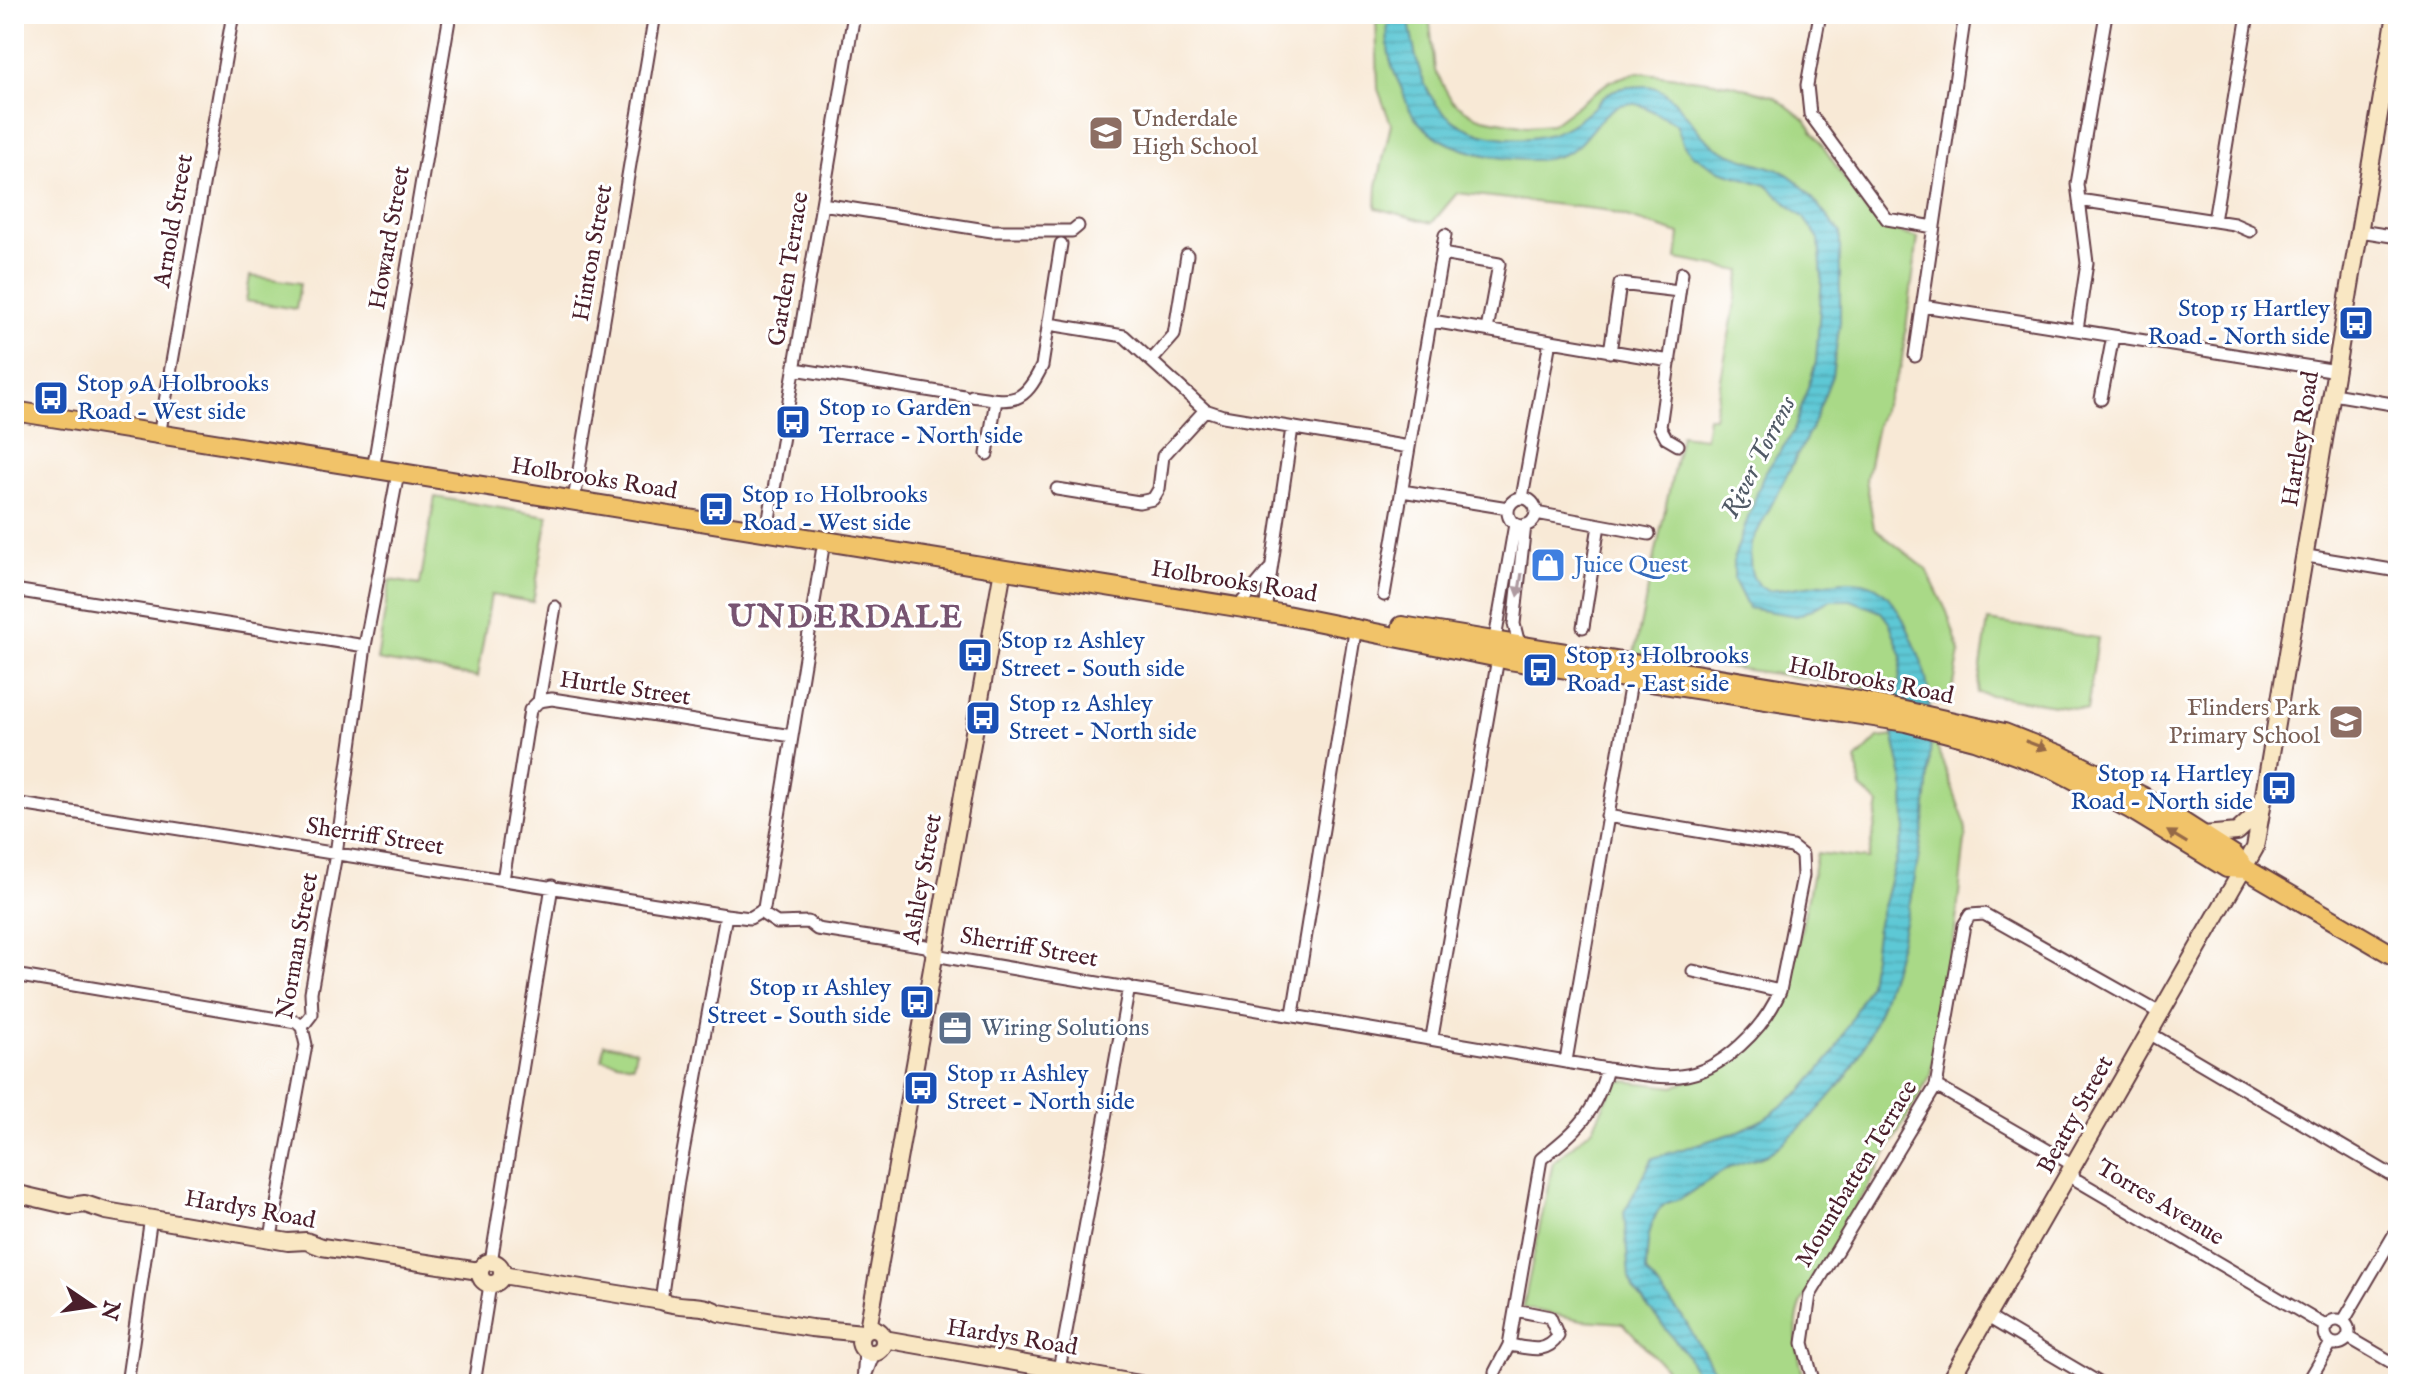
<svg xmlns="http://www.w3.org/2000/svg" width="2412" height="1398" font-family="'IM FELL English',serif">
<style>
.park{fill:#a9d987;stroke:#7a7c59;stroke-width:2}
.water{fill:url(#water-rules);stroke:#547480;stroke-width:2}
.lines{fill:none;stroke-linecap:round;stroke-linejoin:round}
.street-casing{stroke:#643d45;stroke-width:15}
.secondary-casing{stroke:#643d45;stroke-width:20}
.primary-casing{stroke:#643d45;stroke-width:22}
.street{stroke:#fff;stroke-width:11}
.secondary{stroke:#f9e7c3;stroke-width:16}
.primary{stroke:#f1c369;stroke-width:18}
.oneway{fill:#ae9aa0}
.oneway2{fill:#956947}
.labels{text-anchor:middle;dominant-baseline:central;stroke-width:6;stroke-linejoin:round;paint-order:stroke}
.education-label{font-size:24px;fill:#785e54;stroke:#fff;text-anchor:start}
.street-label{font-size:24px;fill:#4a1f2b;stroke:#fff}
.transit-label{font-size:24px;fill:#164399;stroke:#fff;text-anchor:start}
.shop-label{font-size:24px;fill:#366cbe;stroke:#fff;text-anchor:start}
.service-label{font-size:24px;fill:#4e5e75;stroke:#fff;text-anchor:start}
.water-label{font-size:26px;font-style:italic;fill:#515a66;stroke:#fff}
.district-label{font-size:32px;font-weight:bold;letter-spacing:2px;fill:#775471;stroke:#fff}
</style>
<defs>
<pattern id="water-rules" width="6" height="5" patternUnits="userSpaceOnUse" patternTransform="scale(2)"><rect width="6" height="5" fill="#5dc8d5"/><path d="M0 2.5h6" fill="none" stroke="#52abb7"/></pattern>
</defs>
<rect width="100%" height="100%" fill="#fff"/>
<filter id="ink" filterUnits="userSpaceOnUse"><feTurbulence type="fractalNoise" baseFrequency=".0125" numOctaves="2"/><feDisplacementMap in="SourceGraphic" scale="16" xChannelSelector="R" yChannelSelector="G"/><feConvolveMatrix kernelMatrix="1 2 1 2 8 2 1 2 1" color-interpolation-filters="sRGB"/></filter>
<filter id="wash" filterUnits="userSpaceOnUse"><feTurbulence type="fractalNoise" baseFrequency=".006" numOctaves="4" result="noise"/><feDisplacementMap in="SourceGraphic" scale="32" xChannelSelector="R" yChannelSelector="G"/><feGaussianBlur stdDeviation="1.8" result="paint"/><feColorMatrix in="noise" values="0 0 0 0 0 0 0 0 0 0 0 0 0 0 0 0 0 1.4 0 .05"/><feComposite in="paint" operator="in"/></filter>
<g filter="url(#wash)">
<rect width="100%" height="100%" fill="#f8e9d6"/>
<path class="park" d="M1376,14H1429L1435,71L1452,101L1477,117L1527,126L1552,124L1610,81L1638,72L1730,84L1774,96L1805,120L1871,218L1891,230L1918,238L1901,366L1878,421L1866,479L1874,528L1926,569L1947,612L1960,652L1950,706L1847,684L1634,654L1681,435L1705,438L1708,417H1714L1741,271L1677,259L1680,234L1604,210L1457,193L1432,223L1376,208L1377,186L1391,124L1378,89Z
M250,276L300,283L296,309L246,301Z
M435,497L548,516L533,602L491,595L477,677L377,660L390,580L420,585Z
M1988,621L2098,638L2087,710L1977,693Z
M1912,734L1935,741L1964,820L1966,831L1955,930L1930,1076L1811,1288C1788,1315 1797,1351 1805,1384H1680L1623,1323L1582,1320L1523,1308L1553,1162L1593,1128L1616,1080L1674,1087L1726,1063L1759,1039L1777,1013L1792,974L1817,853L1868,859L1879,804L1861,788L1856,760L1878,738Z
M604,1044L636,1050L633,1065L602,1059Z"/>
<path class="water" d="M1389,14H1408C1418,79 1429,131 1506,138C1531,140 1554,137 1575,122C1612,98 1595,87 1646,86C1671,86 1689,122 1704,137C1725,157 1755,161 1781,171C1805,181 1822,214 1840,232V322L1832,376L1811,429L1751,544C1749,563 1748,583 1768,591C1864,581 1882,556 1921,661C1953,746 1899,1013 1842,1082C1823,1107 1794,1136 1768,1154C1757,1160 1744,1161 1733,1166C1715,1175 1699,1187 1682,1198C1677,1201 1670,1201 1665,1204C1647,1217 1647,1252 1646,1272L1682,1316L1722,1384H1702L1687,1355L1634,1290L1629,1278L1624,1212L1653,1158L1737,1132L1764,1119L1803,1090L1833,1054L1869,984L1877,927L1905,828L1904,783L1893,733L1902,657L1890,624L1881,612L1851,600H1831L1797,616L1748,608L1734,580V557L1764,474L1793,433L1816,362L1822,277L1819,240L1804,218L1766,185L1720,171L1693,155L1684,146L1676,123C1660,118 1642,100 1625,104C1598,109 1588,145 1564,154C1545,162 1523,161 1503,158C1472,154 1436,144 1415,118C1407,108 1405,96 1400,85C1388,62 1385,41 1389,14Z"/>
</g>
<g filter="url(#ink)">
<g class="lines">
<defs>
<path id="street" d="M1820,14L1807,85L1810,114L1887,219L1934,227
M2079,200L2234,224L2250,231
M822,204L992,231H1072L1078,226
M2214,221L2248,14
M2360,231L2398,237
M1442,254L1499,264L1487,330
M1923,306L2337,371
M1432,321L1670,361
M1049,324L1124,336L1205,410L1223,416L1409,447
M2077,330L2087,263L2077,184L2106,14
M1610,352L1620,284L1679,291
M1915,356L1965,14
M1152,360L1174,335L1187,255
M795,369L964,396
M2333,394L2398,405
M972,396C1012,402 1023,406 1042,366L1061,244
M2101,399L2113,336
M159,436L233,14
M1678,445L1666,438L1660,427L1682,273
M987,454L996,400
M373,470L450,14
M1057,489L1139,502L1153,499L1159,489L1163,456L1205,410
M1402,491L1508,508
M1522,498L1550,341
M1508 512a14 14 0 1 1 28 0a14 14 0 1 1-28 0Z
M574,500L655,14
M1536,513L1649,534
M767,531L854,14
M2307,556L2398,571
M14,590L365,646
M1384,595L1445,235
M1238,607L1269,570
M1265,611L1292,428
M1583,627L1599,525
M1519,644L1514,624L1525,525
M1494,645L1515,524
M539,701L555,607
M14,803L726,915L750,918L760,912
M503,880L530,710L539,701L552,699L792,736
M760,912L777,923L808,922L817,929L926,946L935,955L968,961L1607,1069C1631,1072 1656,1079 1680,1076C1722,1072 1765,1027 1780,991L1803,876L1802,855L1792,847L1607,816
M760,912L764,908L824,541
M1693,971L1780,991
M14,975L296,1022L302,1027
M1293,1014L1356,626
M302,1027L312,1014L311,992L336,854L365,646L398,473
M2149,1033L2398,1179
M1432,1037L1498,658
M1566,1061L1632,676
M1936,1086L2068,1162L2075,1179L2327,1327
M271,1237L306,1045L302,1027
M491,1262L552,886
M661,1301L678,1180L726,915
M1986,1316L2101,1384
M2325 1332a12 12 0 1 1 24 0a12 12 0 1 1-24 0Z
M2343,1322L2398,1228
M2348,1337L2398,1366
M1509,1345C1528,1348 1546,1355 1558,1336L1550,1317L1515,1310
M1059,1370L1129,987
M1495,1372L1509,1345L1541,1159C1578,1129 1594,1116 1607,1069
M864,1379L874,1353
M127,1384L151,1217
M474,1384L490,1285
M863,1384L865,1350
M1814,1384L1803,1343L1810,1295L1936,1086L1964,925L1970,915L1984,914L2160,1013
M2307,1384L2331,1343"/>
<path id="secondary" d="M2204,835L2237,832L2260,811
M14,1193L70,1206L85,1204L106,1211L288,1242L306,1241L322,1247L479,1271
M480 1273a11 11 0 1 1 22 0a11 11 0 1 1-22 0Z
M502,1275L661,1301C681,1309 701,1302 719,1313L811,1328L863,1333
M860 1341a12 12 0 1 1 24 0a12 12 0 1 1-24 0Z
M868,1329L1003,569
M884,1339L1140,1384
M1948,1384L2255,848L2396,14"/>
<path id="primary" d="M14,411L1281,614L1509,660L1906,722L1975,740L2054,769L2132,810L2227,868L2246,869
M1402,626L1859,701L2004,733L2060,755L2142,796L2234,855L2246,869L2398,958"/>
</defs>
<use href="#street" class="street-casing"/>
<use href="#secondary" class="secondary-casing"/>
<use href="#primary" class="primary-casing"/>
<use href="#street" class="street"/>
<use href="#secondary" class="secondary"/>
<use href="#primary" class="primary"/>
</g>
<defs><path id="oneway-solid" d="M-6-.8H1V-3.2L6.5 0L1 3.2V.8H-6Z" transform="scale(2)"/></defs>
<use class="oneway" href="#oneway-solid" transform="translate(1520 585) rotate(99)"/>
<g class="oneway2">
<use href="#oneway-solid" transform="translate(2036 745) rotate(21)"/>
<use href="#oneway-solid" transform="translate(2177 837) rotate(-149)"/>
</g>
</g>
<defs>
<symbol id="school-square" viewBox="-11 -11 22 22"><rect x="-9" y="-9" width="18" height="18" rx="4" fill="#8d6e63" stroke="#fff"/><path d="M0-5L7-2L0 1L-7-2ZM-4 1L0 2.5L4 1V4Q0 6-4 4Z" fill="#fff"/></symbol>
<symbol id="bus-square" viewBox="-11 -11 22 22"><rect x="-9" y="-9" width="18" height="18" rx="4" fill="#1a4fb4" stroke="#fff"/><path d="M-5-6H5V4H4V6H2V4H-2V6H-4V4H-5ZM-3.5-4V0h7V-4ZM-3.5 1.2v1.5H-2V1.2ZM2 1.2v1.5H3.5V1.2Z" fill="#fff"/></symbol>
<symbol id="shop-square" viewBox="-11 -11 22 22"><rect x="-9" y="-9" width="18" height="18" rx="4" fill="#3f7fe0" stroke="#fff"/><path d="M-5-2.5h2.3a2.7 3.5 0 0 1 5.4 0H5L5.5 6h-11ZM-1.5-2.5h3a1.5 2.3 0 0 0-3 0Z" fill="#fff"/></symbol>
<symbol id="office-square" viewBox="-11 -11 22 22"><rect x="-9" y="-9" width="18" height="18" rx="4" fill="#5c6f8a" stroke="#fff"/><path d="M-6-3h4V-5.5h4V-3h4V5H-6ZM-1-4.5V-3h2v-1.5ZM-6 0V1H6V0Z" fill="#fff"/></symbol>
</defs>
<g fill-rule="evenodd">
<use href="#school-square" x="1086" y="113" width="40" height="40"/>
<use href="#bus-square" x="2336" y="303" width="40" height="40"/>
<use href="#bus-square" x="31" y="378" width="40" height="40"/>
<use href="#bus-square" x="773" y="402" width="40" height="40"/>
<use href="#bus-square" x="696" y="489" width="40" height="40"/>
<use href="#shop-square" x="1528" y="545" width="40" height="40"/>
<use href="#bus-square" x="955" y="635" width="40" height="40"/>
<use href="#bus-square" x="1520" y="650" width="40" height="40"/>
<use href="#bus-square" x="963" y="698" width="40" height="40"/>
<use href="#school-square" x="2326" y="702" width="40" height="40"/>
<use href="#bus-square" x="2259" y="768" width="40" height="40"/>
<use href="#bus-square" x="897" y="982" width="40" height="40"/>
<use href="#office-square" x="935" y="1008" width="40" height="40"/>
<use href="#bus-square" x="901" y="1068" width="40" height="40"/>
</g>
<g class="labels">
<g class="education-label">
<text x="1132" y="119">Underdale<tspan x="1132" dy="28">High School</tspan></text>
<text x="2320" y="708" text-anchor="end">Flinders Park<tspan x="2320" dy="28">Primary School</tspan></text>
</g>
<g class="street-label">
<text transform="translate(174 221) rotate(-80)">Arnold Street</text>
<text transform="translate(390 238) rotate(-80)">Howard Street</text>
<text transform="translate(593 253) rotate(-80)">Hinton Street</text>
<text transform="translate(789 269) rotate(-81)">Garden Terrace</text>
<text transform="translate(2301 439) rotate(-81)">Hartley Road</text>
<text transform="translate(594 479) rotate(9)">Holbrooks Road</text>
<text transform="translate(1234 582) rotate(9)">Holbrooks Road</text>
<text transform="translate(1871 681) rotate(11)">Holbrooks Road</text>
<text transform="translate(625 689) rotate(8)">Hurtle Street</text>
<text transform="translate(375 837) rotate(9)">Sherriff Street</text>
<text transform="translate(923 879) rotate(-80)">Ashley Street</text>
<text transform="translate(298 946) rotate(-80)">Norman Street</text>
<text transform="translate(1029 948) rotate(10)">Sherriff Street</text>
<text transform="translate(2076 1115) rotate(-61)">Beatty Street</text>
<text transform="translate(1857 1174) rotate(-59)">Mountbatten Terrace</text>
<text transform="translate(2160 1203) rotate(31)">Torres Avenue</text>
<text transform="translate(250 1210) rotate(10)">Hardys Road</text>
<text transform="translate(1012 1338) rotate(9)">Hardys Road</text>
</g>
<g class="transit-label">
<text x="2330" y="309" text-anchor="end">Stop 15 Hartley<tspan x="2330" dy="28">Road - North side</tspan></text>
<text x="77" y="384">Stop 9A Holbrooks<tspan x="77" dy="28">Road - West side</tspan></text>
<text x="819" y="408">Stop 10 Garden<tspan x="819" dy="28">Terrace - North side</tspan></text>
<text x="742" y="495">Stop 10 Holbrooks<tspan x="742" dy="28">Road - West side</tspan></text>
<text x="1001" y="641">Stop 12 Ashley<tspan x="1001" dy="28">Street - South side</tspan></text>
<text x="1566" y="656">Stop 13 Holbrooks<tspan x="1566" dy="28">Road - East side</tspan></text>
<text x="1009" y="704">Stop 12 Ashley<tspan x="1009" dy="28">Street - North side</tspan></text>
<text x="2253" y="774" text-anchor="end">Stop 14 Hartley<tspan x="2253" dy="28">Road - North side</tspan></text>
<text x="891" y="988" text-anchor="end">Stop 11 Ashley<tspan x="891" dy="28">Street - South side</tspan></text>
<text x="947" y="1074">Stop 11 Ashley<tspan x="947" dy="28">Street - North side</tspan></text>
</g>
<g class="shop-label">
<text x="1574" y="565">Juice Quest</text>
</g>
<g class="service-label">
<text x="981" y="1028">Wiring Solutions</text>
</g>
<g class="water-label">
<text transform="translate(1759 457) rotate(-63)">River Torrens</text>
</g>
<g class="district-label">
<text x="846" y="618">UNDERDALE</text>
</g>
</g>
<rect width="2412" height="1398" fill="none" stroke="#fff" stroke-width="48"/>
<g transform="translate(92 1306) rotate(103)" stroke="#ffffff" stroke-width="6" paint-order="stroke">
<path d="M0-6L14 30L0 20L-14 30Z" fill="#4a1f2b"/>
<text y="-12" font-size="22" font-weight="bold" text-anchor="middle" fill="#4a1f2b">N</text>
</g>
</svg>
